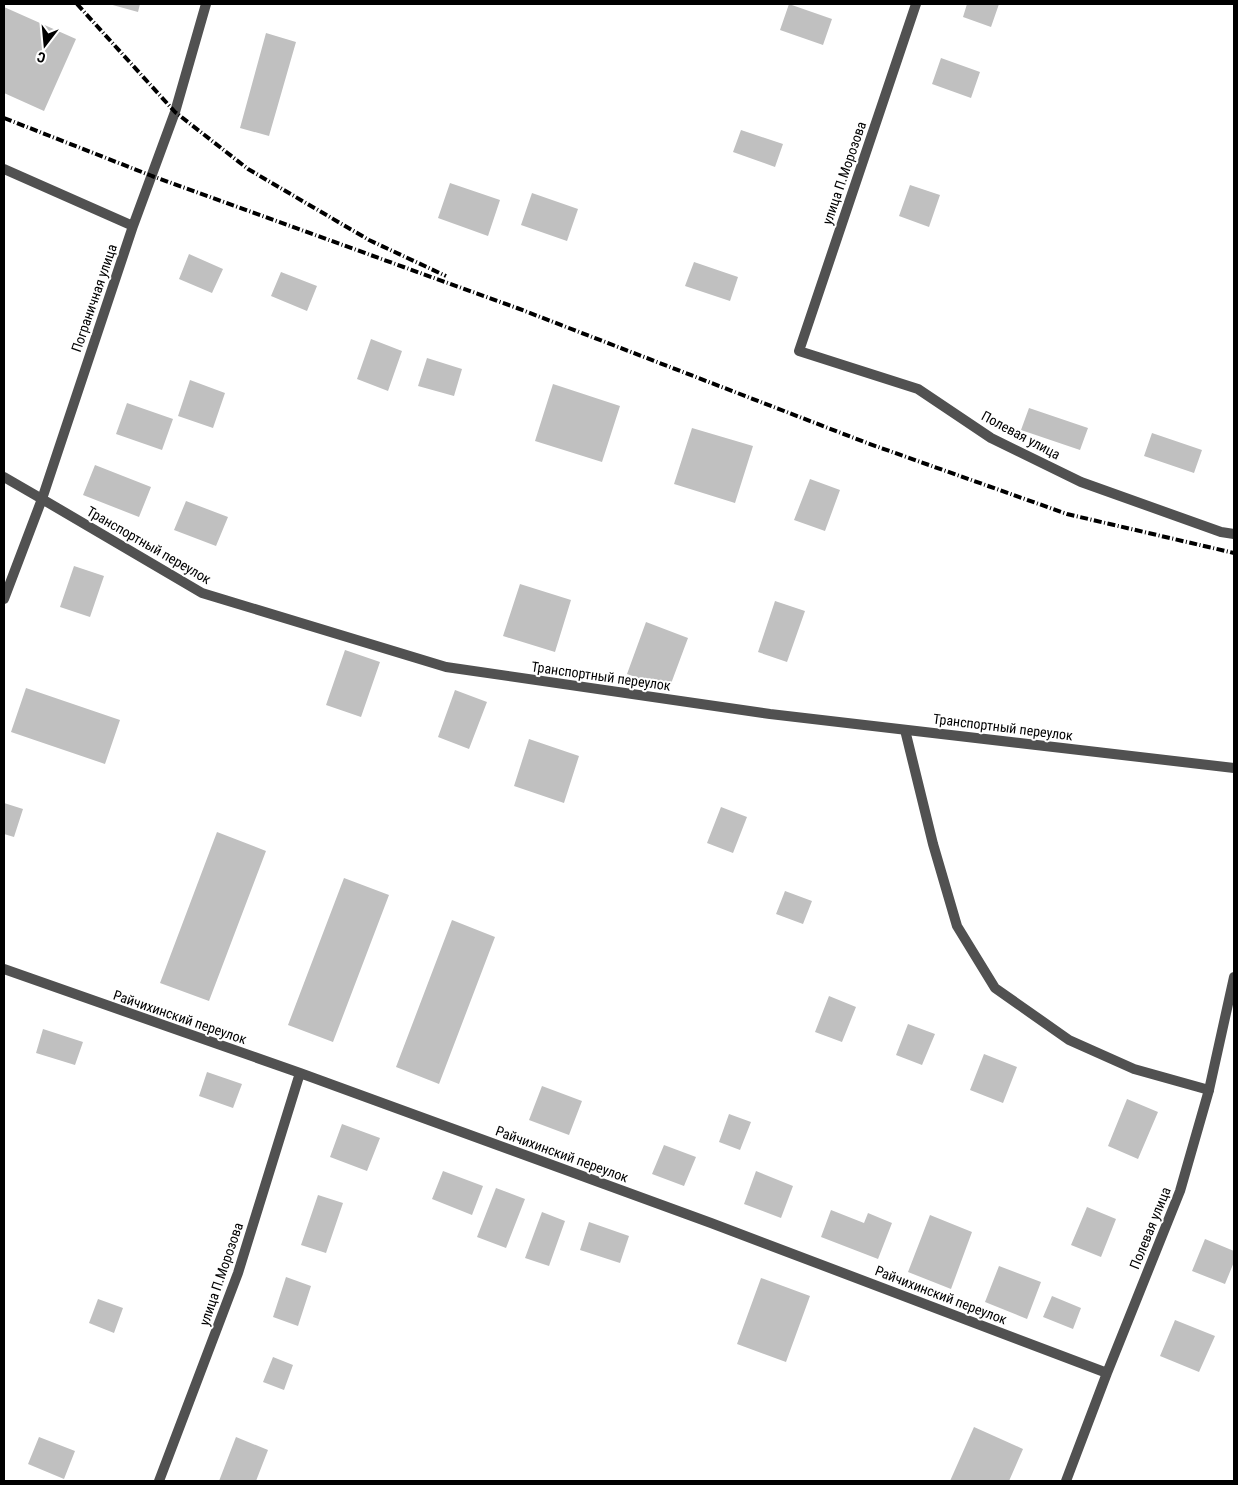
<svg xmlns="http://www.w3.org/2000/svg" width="1238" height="1485" font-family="'Roboto Condensed',sans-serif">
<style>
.building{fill:#c0c0c0}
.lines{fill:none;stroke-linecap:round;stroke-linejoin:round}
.service{stroke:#515151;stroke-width:10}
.minor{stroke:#515151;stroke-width:10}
.rail{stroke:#000;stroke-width:4;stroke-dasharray:8 2.5 1 2.5;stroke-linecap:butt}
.labels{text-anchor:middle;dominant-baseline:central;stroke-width:4;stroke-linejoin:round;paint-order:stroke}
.street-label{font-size:14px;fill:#000;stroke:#fff}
</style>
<rect width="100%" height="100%" fill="#fff"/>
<path class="building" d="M109,4H140L138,12Z
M789,4L832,19L823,45L780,30Z
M967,4H999L991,27L963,17Z
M4,7L76,39L44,111L4,93Z
M266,33L296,42L269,136L240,128Z
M941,58L980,72L971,98L932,84Z
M741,130L783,144L775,167L733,152Z
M450,183L500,200L488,236L438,218Z
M910,185L940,195L929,227L899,216Z
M532,193L578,209L567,241L521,225Z
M189,254L223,269L212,293L179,279Z
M694,262L738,277L730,301L685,286Z
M281,272L317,286L307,311L271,296Z
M371,339L402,351L388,391L357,379Z
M427,358L462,369L454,396L418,386Z
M190,380L225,393L213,428L178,416Z
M553,384L620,406L602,462L535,441Z
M127,403L173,419L162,450L116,434Z
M1029,408L1088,428L1080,450L1021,430Z
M692,428L753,446L735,503L674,484Z
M1152,433L1202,450L1194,473L1144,456Z
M95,465L151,487L139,517L83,495Z
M810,479L840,490L825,531L794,520Z
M186,501L228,517L216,546L174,530Z
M74,566L104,576L90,617L60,607Z
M520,584L571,600L555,652L503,636Z
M775,601L805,611L787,662L758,652Z
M646,622L688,638L669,689L627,674Z
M345,650L380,662L361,717L326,705Z
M26,688L120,720L105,764L11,732Z
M455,690L487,702L469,749L438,737Z
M529,739L579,756L564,803L514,786Z
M4,803L23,809L14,837L4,834Z
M721,807L747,817L733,853L707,843Z
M217,832L266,851L209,1001L160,983Z
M344,878L389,895L333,1042L288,1025Z
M785,891L812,901L803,924L776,914Z
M452,920L495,937L439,1084L396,1067Z
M829,996L856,1007L842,1042L815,1032Z
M908,1024L935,1034L922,1065L896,1055Z
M43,1029L83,1042L75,1065L36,1053Z
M984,1054L1017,1067L1003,1103L970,1090Z
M207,1072L242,1084L233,1108L199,1096Z
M542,1086L582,1101L569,1135L529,1120Z
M1127,1099L1158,1112L1138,1159L1108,1146Z
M729,1114L751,1122L740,1150L719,1142Z
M342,1124L380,1138L367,1171L330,1157Z
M664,1145L696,1157L684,1186L652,1174Z
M443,1171L483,1186L472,1215L432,1199Z
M756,1171L793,1186L781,1218L744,1204Z
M496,1188L525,1199L506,1248L477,1237Z
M318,1195L343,1203L326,1253L301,1245Z
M1087,1207L1116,1219L1101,1257L1071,1245Z
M831,1210L864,1223L868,1213L892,1223L878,1259L821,1237Z
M542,1212L565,1221L549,1266L525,1258Z
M930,1215L972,1232L951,1289L908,1272Z
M589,1222L629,1236L620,1263L580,1250Z
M1205,1239L1234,1251V1262L1225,1284L1192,1271Z
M999,1266L1041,1282L1027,1319L985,1302Z
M286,1277L311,1286L298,1326L273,1317Z
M761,1278L810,1296L786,1362L737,1344Z
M1052,1296L1081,1308L1073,1329L1043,1317Z
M98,1299L123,1308L114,1333L89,1323Z
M1175,1320L1215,1336L1199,1372L1160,1356Z
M273,1357L293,1365L284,1390L263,1382Z
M974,1427L1023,1449L1009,1481H950Z
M39,1437L75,1451L64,1479L28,1464Z
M236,1437L268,1450L256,1481H219Z"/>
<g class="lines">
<path class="service" d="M4,477L42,499
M905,730L933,844L957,926L995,988L1069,1040L1134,1069L1209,1090"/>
<path class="minor" d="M916,4L799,351L918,389L991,438L1081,482L1221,532L1234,534
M4,169L133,226
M42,499L202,593L446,667L770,714L1234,768
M4,599L42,499L133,226L175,112L206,4
M4,969L300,1073L711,1223L1107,1373
M159,1481L238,1273L300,1073
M1066,1481L1107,1373L1180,1191L1209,1090L1234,977"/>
<path class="rail" d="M77,4L175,112L248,169L369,240L446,276
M4,118L152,176L517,308L867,443L1067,514L1234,553"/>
</g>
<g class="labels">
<g class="street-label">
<text transform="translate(844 173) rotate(-71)">улица П.Морозова</text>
<text transform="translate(94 298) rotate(-71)">Пограничная улица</text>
<text transform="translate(1021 435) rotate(28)">Полевая улица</text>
<text transform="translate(149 545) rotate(30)">Транспортный переулок</text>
<text transform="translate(601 676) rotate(8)">Транспортный переулок</text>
<text transform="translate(1003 727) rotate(7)">Транспортный переулок</text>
<text transform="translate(180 1017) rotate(19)">Райчихинский переулок</text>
<text transform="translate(562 1154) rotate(20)">Райчихинский переулок</text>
<text transform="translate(1150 1228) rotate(-68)">Полевая улица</text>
<text transform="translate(221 1274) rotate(-71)">улица П.Морозова</text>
<text transform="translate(941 1295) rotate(21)">Райчихинский переулок</text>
</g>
</g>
<rect width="1238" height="1485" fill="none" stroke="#000000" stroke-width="10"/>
<g transform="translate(45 45) rotate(196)" stroke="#ffffff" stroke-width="4" paint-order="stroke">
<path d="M0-4L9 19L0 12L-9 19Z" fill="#000000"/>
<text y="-8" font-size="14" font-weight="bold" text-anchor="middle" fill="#000000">С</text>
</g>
</svg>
